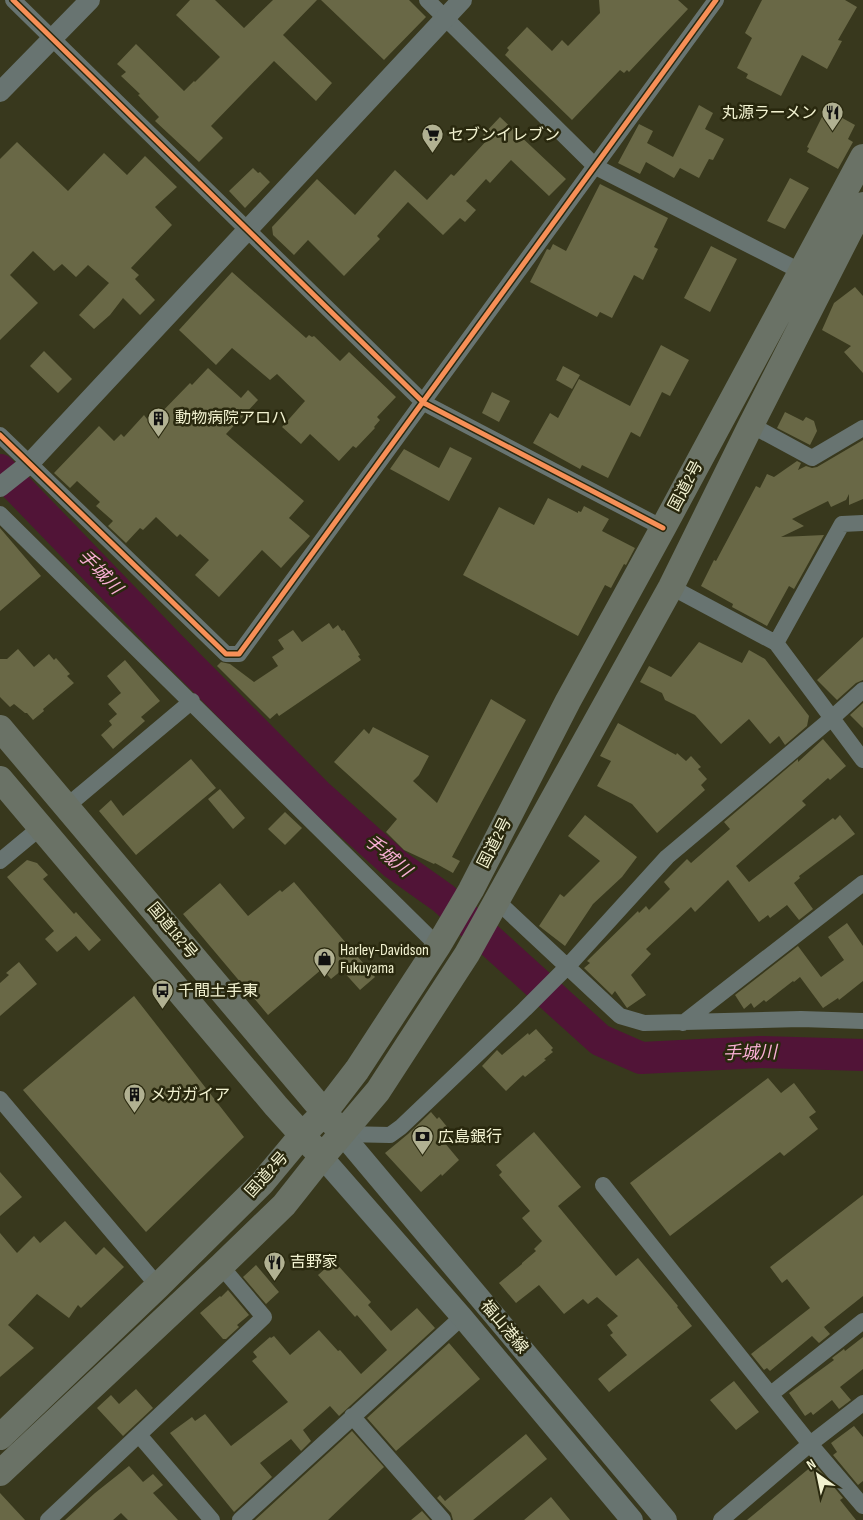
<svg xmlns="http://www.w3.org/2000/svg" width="863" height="1520" font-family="'Sofia Sans Condensed','Noto Sans JP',sans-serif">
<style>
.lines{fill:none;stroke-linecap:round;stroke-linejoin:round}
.river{stroke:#511437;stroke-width:32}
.building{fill:#696846}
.minor{stroke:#687471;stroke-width:16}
.tertiary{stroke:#687471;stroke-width:20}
.secondary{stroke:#687470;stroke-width:22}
.trunk{stroke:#6a7266;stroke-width:26}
.cycleway-casing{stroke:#29280e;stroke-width:8}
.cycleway{stroke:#f78f57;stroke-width:5}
.labels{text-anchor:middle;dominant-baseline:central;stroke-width:5;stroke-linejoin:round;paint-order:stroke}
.poi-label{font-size:16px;fill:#f2f2d1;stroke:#29280e;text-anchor:start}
.street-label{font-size:16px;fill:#f2f2d1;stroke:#29280e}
.water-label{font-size:18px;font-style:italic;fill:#f9afd5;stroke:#29280e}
</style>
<rect width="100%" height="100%" fill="#38381d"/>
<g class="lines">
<path class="river" d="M0,470L168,644L319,796L395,864L443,898L600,1040L641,1058L760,1052L863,1055"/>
</g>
<path class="building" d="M190,0H215L244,28L273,0H317L283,35L332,83L316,101L274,61L211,126L223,138L199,162L155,121L159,117L138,95L140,94L121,76L126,72L117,64L136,44L184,91L194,81L195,82L220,57L176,15Z
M321,0H409L426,17L384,60Z
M599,0H678L688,9L629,72L627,70L624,73L620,70L572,120L505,55L509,50L507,48L527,27L552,51L562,40L568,46L600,13Z
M762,0H845L857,7L838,40L842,41L827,69L802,55L781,96L746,78L748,74L737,68L752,38L745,33Z
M699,105L713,113L705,129L724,139L713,160L709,159L699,178L680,168L674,178L646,162L640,174L618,163L639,124L653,131L647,143L673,157Z
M826,109L855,125L848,139L853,142L838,169L807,152L809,148L807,147Z
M500,117L566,179L549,196L511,160L490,183L486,179L466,201L476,210L465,222L460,218L443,235L408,202L377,236L380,239L344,276L308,240L294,255L273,235L272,227L317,179L355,215L395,170L427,200L451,174L454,176L488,139L483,135Z
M17,142L68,191L104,153L127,175L145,156L177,187L155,207L172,225L131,268L139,275L135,279L155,300L140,315L123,298L110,315L94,329L79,315L109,283L88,265L76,277L62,264L54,271L33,251L10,275L38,303L0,340V159Z
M253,168L258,173L260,172L270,182L245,208L229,191Z
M790,178L809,188L785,229L767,221Z
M600,184L668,218L654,247L658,249L643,280L634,275L612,318L600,312L597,317L530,282L547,249L550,250L553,244L566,251Z
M711,246L737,259L710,312L684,298Z
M232,272L306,338L309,335L312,337L314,336L340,361L349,352L396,397L377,417L380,420L374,427L375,428L356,448L353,446L339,461L310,434L301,444L282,427L305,401L277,374L270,380L232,348L216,365L179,330Z
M855,287L863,296V373L844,352L851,346L822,330L834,303Z
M661,345L689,360L670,396L662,392L640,437L631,432L608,478L582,465L580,469L533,443L550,413L558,418L579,379L630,406Z
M44,351L72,379L58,393L30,366Z
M563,366L580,375L572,389L556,380Z
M208,368L241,398L248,390L258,400L226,434L304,501L289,518L310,536L281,568L262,550L219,597L195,575L209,560L180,534L177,537L156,517L143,530L140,528L126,543L108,526L113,521L96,506L100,502L77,481L70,488L54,473L99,426L114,441L121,434L124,437L144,415L147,419L150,416L154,420L190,383L192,385Z
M492,392L510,401L499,422L482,413Z
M785,412L803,421L806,417L814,421L817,431L810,445L777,428Z
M863,440V499L849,505V494L846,500L831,507L828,501L792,519L804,526L781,537L824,535L794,589L789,586L767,626L732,607L733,604L701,586L714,560L716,561L756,486L760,488L767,474L774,477L797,461L801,463L798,470L806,466L812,468L817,467Z
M450,447L472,458L449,501L390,469L404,449L439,468Z
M548,498L578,513V511L581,512L584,506L609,519L602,531L635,548L626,565L624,564L611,588L605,585L578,636L463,575L499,507L534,525Z
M0,528L41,576L0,611Z
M329,623L333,629L338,625L342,631L344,630L360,655L358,656L361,660L279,716L277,713L270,719L217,666L221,662L230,664L254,682L278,666L272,657L284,649L278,640L293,630L302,642Z
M863,637V680L856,683L837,700L817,680Z
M699,642L742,663L749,650L765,659L809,716L807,726L785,745L779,736L770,744L749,719L721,744L695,715L665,700L662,693L640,682L649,666L671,677Z
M18,649L34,667L49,654L54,660L56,658L70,674L67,676L74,683L43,709L44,711L33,720L27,713H25L14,704L10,707L0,697V659H7Z
M125,660L160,701L141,717L145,721L113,749L101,735L112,725L109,721L117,714L108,704L121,693L107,676Z
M491,699L526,720L452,857L460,861L453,873L435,863L434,864L404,850L386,832L397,819L334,762L364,729L369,734L373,727L429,756L419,775L413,781L437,803Z
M863,703V728L850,715Z
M618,723L676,755L677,753L686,761L691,756L701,767L698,769L707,779L701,785L705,790L657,833L632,804L597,786L611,761L600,756Z
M823,739L846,766L830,780L828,778L802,801L806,805L736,866L749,882L833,818L835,820L840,815L855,834L799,876L800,878L794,883L813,909L799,920L787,905L770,918L768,915L759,922L728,880L695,912L691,907L646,949L651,954L631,975L646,995L627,1008L615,991L612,995L584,968L590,963L587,961L638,911L639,913L646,906L649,910L670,889L664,882L687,859L691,863L730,829L724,822L798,759V762Z
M191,759L216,788L136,855L99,811L111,800L123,816Z
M220,789L245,818L233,829L208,799Z
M285,812L302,828L285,845L268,829Z
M585,815L637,857L622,877L593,904L565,946L539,926L560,894L564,897L600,861L568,836Z
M27,860L37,863L48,875L43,879L74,914L76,912L101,940L89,951L76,936L57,952L45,939L54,931L7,877Z
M294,882L375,977L360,990L342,970L331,979L322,969L268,1015L183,914L220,883L248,916L280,890L282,892Z
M847,923L863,946V981L839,1000L838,998L823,1008L800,977L794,982L793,981L766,1002L764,1000L754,1008L751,1003L744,1009L735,995L798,946L821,977L844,960L828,937Z
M19,962L37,984L0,1016V983L9,975L6,973Z
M134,996L244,1137L146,1232L23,1090Z
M536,1029L553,1048L551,1050L553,1052L544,1059L546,1060L525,1077L523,1075L506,1091L482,1066L497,1050L502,1055L528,1033L529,1035Z
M768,1078L781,1093L794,1083L816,1112L809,1117L818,1129L784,1156L780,1152L670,1236L630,1183Z
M431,1112L437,1119L439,1117L453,1134L444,1142L459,1160L442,1176L441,1174L421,1192L385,1153L408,1134Z
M534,1132L581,1187L558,1206L616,1276L638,1258L678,1306L677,1307L692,1326L609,1392L598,1379L627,1355L610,1335L613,1333L607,1325L618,1316L597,1297L588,1304L583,1299L564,1314L539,1285L516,1303L499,1283L522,1264V1263L536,1251L534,1249L542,1241L522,1218L530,1211L499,1175L502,1172L496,1165Z
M0,1172L22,1197L0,1216Z
M863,1195V1296L824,1327L830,1334L819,1343L812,1336L770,1371L767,1368L764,1370L751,1354L810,1308L787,1279L782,1283L770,1267Z
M65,1221L96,1255L104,1247L124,1267L81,1308L78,1305L69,1318L37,1294L8,1325L34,1348L0,1377V1233L17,1253L34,1236L40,1243Z
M334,1261L371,1302L368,1305L391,1331L417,1308L435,1328L339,1416L330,1406L303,1430L311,1441L301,1451L291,1439L260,1463L272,1477L234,1512L170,1433L192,1417L195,1421L205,1414L231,1446L288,1402L252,1361L257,1357L253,1352L270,1337L271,1338L274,1336L290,1355L319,1330L338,1351L340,1350L361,1374L387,1350L357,1315L355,1317L318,1275Z
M256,1265L279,1292L266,1304L243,1277Z
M228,1290L249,1315L237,1325L239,1327L226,1339H223L200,1313L220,1296L221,1297Z
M863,1337V1369L840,1387L851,1400L839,1409L832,1400L813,1415L811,1412L805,1416L789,1393L834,1360L832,1358L844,1349L845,1351Z
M449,1343L480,1379L396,1451L367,1418Z
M734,1381L759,1412L736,1430L710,1400Z
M136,1389L153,1408L123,1436L97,1408L111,1395L119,1404Z
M854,1426L863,1437V1481L858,1485L833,1455L837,1452L831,1443Z
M352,1431L384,1467L328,1520H255Z
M526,1434L547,1459L473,1520H453L451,1513L437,1498L440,1495L445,1501Z
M129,1466L143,1482L153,1474L163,1485L153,1493L178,1520H128L121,1513L113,1520H65L95,1493Z
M812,1466L814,1469L817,1467L843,1498L840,1500L856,1520H747Z
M0,1493L25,1520H0Z
M551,1497L570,1520H524Z
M422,1511L430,1520H411Z"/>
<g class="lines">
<path class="minor" d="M13,0L424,403L663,528
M427,0L596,167L802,272
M751,425L812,458L863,428
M0,435L226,654H239L716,0
M0,514L438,946
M671,587L776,643L863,760
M776,643L842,524L863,523
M67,806L192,701
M0,861L41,827
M496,900L620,1016L644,1023L801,1019L863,1021
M683,1023L863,883
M0,1099L158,1286
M342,1134L390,1135L401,1127L525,1009L567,967L667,857L832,718L863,690
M603,1185L810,1444L863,1506
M771,1394L863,1321
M352,1416L443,1520
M139,1435L212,1520
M48,1520L264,1317L221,1266
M240,1520L462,1317
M721,1520L810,1444L863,1403"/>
<path class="tertiary" d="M0,92L90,0
M0,487L29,464L462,0"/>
<path class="secondary" d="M342,1134L666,1520
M322,1157L462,1317L632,1520"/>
<path class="trunk" d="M0,728L335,1125
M0,779L276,1106L313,1147
M0,1437L158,1286L262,1183L302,1135L324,1113L357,1070L438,946L471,890L568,701L663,528L863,157
M0,1473L221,1266L284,1205L322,1157L378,1091L467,954L671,587L751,425L863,205"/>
<defs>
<path id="cycleway" d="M13,0L424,403L663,528
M0,435L226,654H239L716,0"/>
</defs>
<use href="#cycleway" class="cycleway-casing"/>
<use href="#cycleway" class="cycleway"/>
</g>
<defs>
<symbol id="restaurant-pin" viewBox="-11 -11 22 30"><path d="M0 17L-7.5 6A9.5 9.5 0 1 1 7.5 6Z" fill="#b1b192" stroke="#29280e"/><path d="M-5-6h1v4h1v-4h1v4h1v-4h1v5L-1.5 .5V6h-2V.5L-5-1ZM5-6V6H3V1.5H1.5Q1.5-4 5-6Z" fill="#111"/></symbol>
<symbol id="supermarket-pin" viewBox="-11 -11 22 30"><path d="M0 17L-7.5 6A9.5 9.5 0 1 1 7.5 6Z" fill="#b1b192" stroke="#29280e"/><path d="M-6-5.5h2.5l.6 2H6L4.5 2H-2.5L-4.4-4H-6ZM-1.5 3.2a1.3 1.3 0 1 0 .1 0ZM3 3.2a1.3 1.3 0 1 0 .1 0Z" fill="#111"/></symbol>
<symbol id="building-pin" viewBox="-11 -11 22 30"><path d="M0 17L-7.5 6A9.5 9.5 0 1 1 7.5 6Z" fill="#b1b192" stroke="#29280e"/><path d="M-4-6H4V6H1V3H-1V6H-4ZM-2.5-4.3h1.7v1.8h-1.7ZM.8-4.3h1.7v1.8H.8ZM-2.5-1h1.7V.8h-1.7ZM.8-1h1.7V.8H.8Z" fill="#111"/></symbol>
<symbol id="shop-pin" viewBox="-11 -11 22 30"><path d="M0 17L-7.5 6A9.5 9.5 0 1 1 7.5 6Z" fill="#b1b192" stroke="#29280e"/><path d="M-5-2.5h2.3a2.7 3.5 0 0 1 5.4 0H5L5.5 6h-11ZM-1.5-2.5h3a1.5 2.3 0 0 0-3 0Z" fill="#111"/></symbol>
<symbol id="bus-pin" viewBox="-11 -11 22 30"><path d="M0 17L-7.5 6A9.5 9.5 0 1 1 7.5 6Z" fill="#b1b192" stroke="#29280e"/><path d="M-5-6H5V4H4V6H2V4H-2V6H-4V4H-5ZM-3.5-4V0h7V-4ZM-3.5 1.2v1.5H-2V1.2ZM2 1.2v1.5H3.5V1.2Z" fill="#111"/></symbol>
<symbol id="bank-pin" viewBox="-11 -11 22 30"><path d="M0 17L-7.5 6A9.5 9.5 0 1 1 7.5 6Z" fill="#b1b192" stroke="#29280e"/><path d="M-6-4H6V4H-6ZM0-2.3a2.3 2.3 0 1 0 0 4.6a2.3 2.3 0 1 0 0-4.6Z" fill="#111"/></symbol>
</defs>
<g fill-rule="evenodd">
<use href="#restaurant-pin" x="820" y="100" width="25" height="34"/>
<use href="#supermarket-pin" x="420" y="122" width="25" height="34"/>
<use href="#building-pin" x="146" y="406" width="25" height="34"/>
<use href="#shop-pin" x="312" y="946" width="25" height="34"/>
<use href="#bus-pin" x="150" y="978" width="25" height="34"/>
<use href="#building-pin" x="122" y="1082" width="25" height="34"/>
<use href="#bank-pin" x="410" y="1124" width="25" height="34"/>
<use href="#restaurant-pin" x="262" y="1250" width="25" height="34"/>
</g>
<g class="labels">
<g class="poi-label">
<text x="817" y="113" text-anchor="end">丸源ラーメン</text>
<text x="448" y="135">セブンイレブン</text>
<text x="175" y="418">動物病院アロハ</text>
<text x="340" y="950">Harley-Davidson<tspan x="340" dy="18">Fukuyama</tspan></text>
<text x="178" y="991">千間土手東</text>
<text x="150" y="1095">メガガイア</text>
<text x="438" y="1137">広島銀行</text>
<text x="290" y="1262">吉野家</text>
</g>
<g class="street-label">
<text transform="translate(686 486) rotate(-62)">国道2号</text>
<text transform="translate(495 843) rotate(-63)">国道2号</text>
<text transform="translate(172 931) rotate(50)">国道182号</text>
<text transform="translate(267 1175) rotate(-48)">国道2号</text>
<text transform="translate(504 1327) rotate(50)">福山港線</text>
</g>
<g class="water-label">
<text transform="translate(100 572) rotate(46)">手城川</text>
<text transform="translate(388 856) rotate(40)">手城川</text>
<text transform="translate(750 1053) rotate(-1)">手城川</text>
</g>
</g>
<g transform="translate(818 1475) rotate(327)" stroke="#29280e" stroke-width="4" paint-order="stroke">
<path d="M0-4L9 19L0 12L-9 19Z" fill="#f2f2d1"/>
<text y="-8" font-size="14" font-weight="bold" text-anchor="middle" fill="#f2f2d1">N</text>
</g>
</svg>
